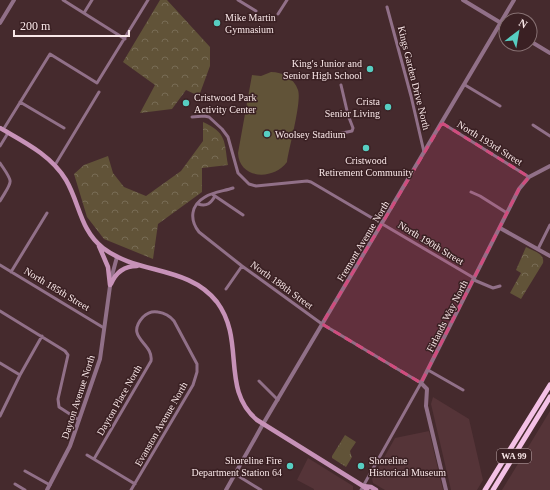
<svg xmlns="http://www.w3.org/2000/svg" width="550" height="490" font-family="'Times New Roman',serif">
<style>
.built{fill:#553438}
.grass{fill:url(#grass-tufts)}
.forest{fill:url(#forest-crowns)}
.garden{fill:#615338}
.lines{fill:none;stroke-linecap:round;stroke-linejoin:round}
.minor{stroke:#917088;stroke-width:3}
.tertiary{stroke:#917088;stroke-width:4}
.secondary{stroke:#c792b8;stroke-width:4.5}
.trunk{stroke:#f4c1e6;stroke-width:5}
.marked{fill:#d04c7e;fill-opacity:0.2;stroke:#d04c7e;stroke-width:3;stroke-dasharray:8 5;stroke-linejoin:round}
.poi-dot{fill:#57cec2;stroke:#3a2023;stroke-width:1.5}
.labels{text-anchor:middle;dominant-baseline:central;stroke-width:3;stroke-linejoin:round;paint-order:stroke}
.shield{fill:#3a2023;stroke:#c0abad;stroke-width:1}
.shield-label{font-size:9px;font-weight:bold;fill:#f9e7e8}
.poi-label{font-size:10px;fill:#f9e7e8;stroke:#3a2023;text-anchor:start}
.street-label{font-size:10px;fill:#f9e7e8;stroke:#3a2023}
</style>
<defs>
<pattern id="grass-tufts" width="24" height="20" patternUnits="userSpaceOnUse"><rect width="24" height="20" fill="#615338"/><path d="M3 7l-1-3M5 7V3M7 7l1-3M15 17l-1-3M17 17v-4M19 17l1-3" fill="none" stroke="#786c55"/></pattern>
<pattern id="forest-crowns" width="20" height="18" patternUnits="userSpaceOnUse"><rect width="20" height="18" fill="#615338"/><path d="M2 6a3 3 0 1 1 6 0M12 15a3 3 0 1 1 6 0" fill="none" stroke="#786c55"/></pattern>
</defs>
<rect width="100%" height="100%" fill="#452a2d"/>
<path class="built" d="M433,397L469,419L483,480L477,490H451L431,404Z
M550,411V490H502Z
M429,431L443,490H385L373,483L372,479L395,438Z
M308,458L353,486V490H314V489L297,480Z"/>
<path class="grass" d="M345,435L356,442L350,451L351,455L352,457L346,467L332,458V456Z"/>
<path class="forest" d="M160,0H167L210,47V66L199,96L186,90L172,109L140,113L155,85L123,62Z
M203,122C227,133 224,141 228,165L202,168V192L158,224L153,259L104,239L87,217L74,174L84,165L108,156L113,173L124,187L146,196L181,171L203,141Z
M526,247C533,251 545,253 543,263L521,299L510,293L521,273L516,270Z"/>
<path class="garden" d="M271,72C283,72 294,78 298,90C302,101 289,148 287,162C273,181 239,179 238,153L252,75L261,76Z
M345,437L355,443L353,446L347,442L343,450L339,447Z"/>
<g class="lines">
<path class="minor" d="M63,0L125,39
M238,0L256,11
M387,7L411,96L424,152
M84,13L92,0
M278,14L287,0
M465,85L500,106
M20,102L64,128
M192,117L204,116L209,117L222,129L228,137L238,173L249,184L256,186L307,181L311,182L474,278
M442,123L529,177
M533,125L550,136
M3,130L50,54L97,83L148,0
M328,136L352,131L353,128L348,115L341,85
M0,146L8,133
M0,163C14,184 13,179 0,201
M55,165L99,92
M233,188C224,191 213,192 205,197C191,205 189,219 199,232L242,266L322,324L421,383L361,490
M471,192L480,196L507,213
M212,194L243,215
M198,204C207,207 211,203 215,196
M538,249L550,225
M0,265L104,328
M11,272L47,213
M474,280L493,288L500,286
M226,289L242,266
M0,311L65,351L68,355L58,399L59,407L79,420
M0,363L20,375
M428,370L463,390
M259,381L278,400
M0,416L20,375L42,336
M87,455L135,484
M94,459L151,361C154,343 124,338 143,317C147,313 153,311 158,312C165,313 170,316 174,321L197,364V372L193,385L131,490
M25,471L50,485
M235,474L261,490
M15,484L25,490"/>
<path class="tertiary" d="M463,0L506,26
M0,23L14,0
M530,41L550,53
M500,228L550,256
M47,490L70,446L100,359L111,279L117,257
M226,490L263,424L514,0
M446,490L426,406L427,389L421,383L519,189L529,177L550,166"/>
<path class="secondary" d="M0,128C24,142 51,155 66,180C80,204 80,230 103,248C138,275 188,265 217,302C246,341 220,389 257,420L363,486L367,490
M99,246L108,267L110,285
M111,284C116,272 124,266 137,266
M363,486L371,487L376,490"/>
<path class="trunk" d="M485,490L550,385
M493,490L550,397"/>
</g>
<path class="marked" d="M442,123L529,177L519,189L421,383L322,324Z"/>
<g class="poi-dot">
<circle cx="217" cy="23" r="4"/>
<circle cx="370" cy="69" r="4"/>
<circle cx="186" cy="103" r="4"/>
<circle cx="388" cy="107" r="4"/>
<circle cx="267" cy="134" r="4"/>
<circle cx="366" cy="148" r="4"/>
<circle cx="290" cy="466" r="4"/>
<circle cx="361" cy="466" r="4"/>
</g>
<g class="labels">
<rect class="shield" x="497" y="449" width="34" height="14" rx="3"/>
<g class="shield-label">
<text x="514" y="456">WA 99</text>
</g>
<g class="poi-label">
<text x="225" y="17">Mike Martin<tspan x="225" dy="12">Gymnasium</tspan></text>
<text x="362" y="63" text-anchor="end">King's Junior and<tspan x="362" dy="12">Senior High School</tspan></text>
<text x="194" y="97">Cristwood Park<tspan x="194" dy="12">Activity Center</tspan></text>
<text x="380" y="101" text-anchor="end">Crista<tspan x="380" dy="12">Senior Living</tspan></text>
<text x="275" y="134">Woolsey Stadium</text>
<text x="366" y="160" text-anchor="middle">Cristwood<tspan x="366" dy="12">Retirement Community</tspan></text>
<text x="282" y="460" text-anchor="end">Shoreline Fire<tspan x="282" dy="12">Department Station 64</tspan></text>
<text x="369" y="460">Shoreline<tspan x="369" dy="12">Historical Museum</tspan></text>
</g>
<g class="street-label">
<text transform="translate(414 78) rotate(76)">Kings Garden Drive North</text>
<text transform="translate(490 143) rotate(32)">North 193rd Street</text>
<text transform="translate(363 241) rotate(-59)">Fremont Avenue North</text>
<text transform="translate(431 243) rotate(31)">North 190th Street</text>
<text transform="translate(282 285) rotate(36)">North 188th Street</text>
<text transform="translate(57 289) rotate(31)">North 185th Street</text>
<text transform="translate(447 316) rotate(-63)">Firlands Way North</text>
<text transform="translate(78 397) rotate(-72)">Dayton Avenue North</text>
<text transform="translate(119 400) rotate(-60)">Dayton Place North</text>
<text transform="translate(161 424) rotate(-60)">Evanston Avenue North</text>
</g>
</g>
<g transform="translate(518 32) rotate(31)"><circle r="19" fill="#3a2023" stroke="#867072"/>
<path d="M0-3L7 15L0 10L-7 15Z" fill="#57cec2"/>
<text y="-6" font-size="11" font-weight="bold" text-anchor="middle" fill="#f9e7e8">N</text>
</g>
<path d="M14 30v6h115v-6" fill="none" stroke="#f9e7e8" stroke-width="2"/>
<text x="20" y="30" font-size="12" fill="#f9e7e8" stroke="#3a2023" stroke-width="3" paint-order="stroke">200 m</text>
</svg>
